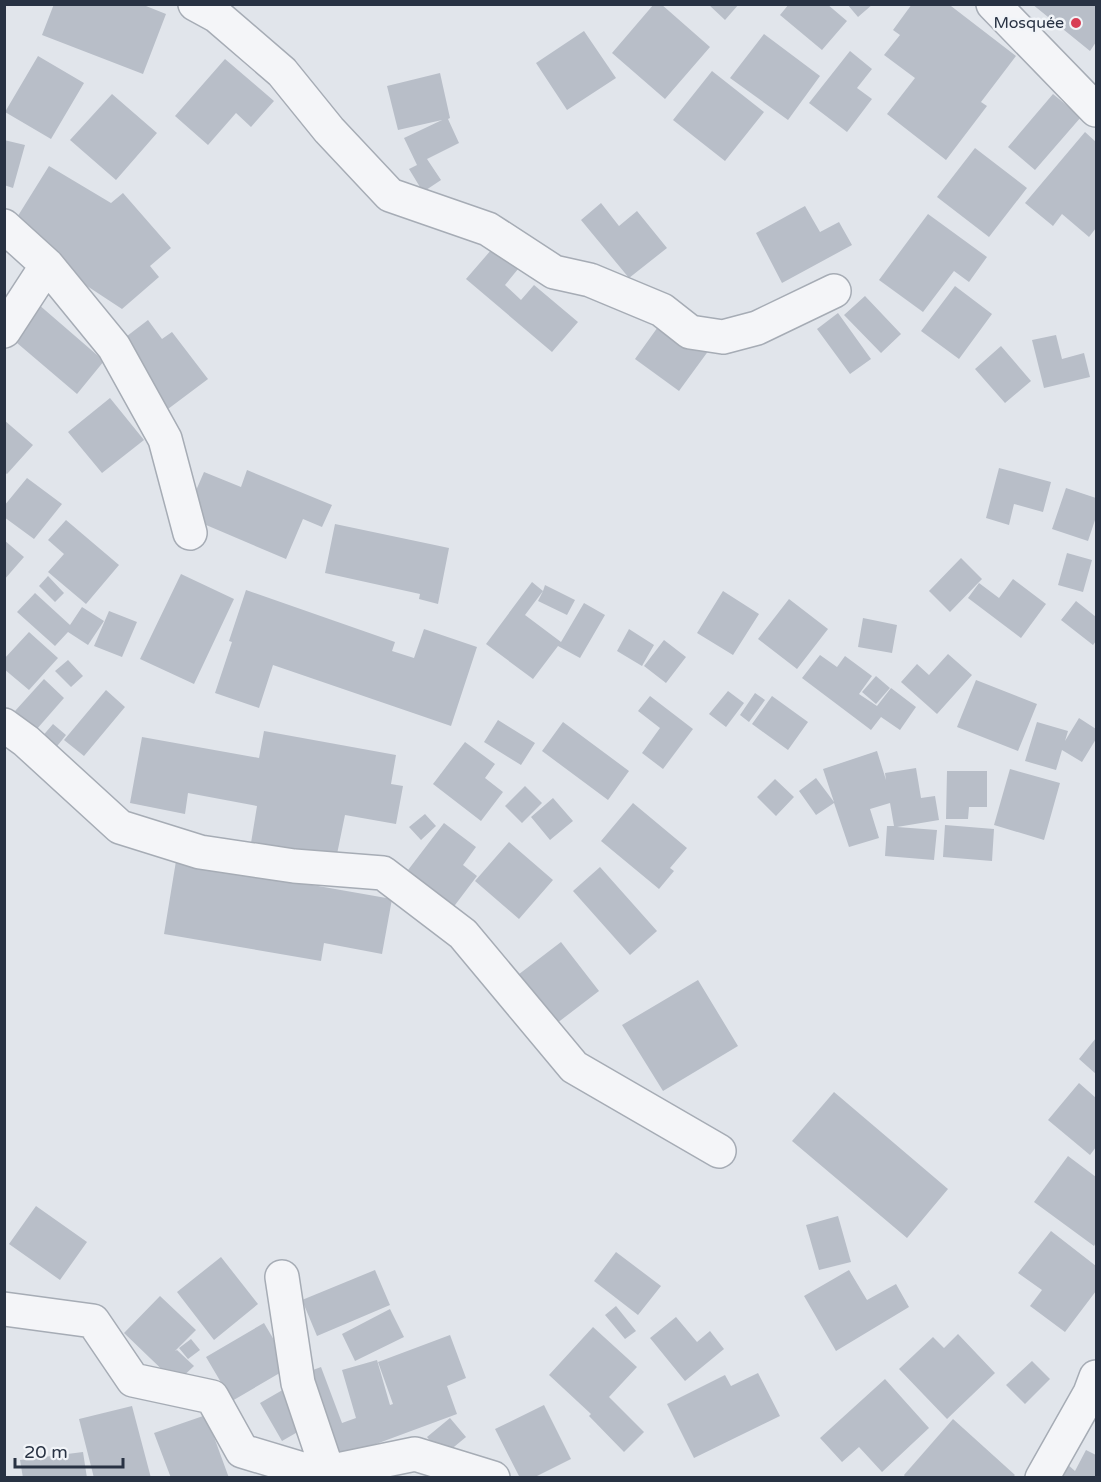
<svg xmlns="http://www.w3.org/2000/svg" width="1101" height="1482" font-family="'Varela Round',sans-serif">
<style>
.building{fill:#b8bec8}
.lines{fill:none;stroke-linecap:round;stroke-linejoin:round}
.minor-casing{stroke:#a6acb5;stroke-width:36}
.minor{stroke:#f4f5f8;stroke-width:33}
.poi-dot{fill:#d83e55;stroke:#f1f4f8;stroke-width:2}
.labels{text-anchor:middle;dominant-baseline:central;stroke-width:5;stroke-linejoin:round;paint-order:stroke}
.poi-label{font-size:16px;fill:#283243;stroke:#f1f4f8;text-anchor:end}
</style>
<rect width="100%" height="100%" fill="#e1e5eb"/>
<path class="building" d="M54,4H141L166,14L143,74L42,35Z
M654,4H661L710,47L665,99L612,53Z
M708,4H739L725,20Z
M789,4H827L847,21L822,50L780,15Z
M847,4H873L858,17Z
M912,4H953L951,6L1016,56L981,102L987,106L946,160L887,114L915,78L884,55L900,35L893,30Z
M1032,4H1096V42L1090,51Z
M584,31L616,78L567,110L536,63Z
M764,34L820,76L788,120L730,78Z
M850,51L872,69L857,88L872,99L847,132L809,103Z
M38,56L84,83L51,139L5,112Z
M225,59L274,101L251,127L236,113L208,145L175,116Z
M712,71L764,112L725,161L673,120Z
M440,73L450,118L448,119L459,143L427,159L441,180L423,192L409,169L417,165L404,138L442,120L398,130L387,86Z
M112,94L157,133L116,180L70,140Z
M1053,94L1081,117L1035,170L1008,147Z
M1085,132L1096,142V228L1089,237L1062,214L1053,226L1025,203Z
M4,140L25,145L13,188L4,185Z
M975,148L1027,188L989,237L937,197Z
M49,166L111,203L123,193L171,248L150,266L159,277L122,309L87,286L76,274L67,269L16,219Z
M601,203L619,226L637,211L667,248L629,278L581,220Z
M805,206L820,232L839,222L852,245L782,283L756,233Z
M928,214L987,257L969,282L954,271L923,312L879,280Z
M498,242L523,263L505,285L521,300L534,285L578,322L552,352L466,279Z
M955,286L992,314L959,359L921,331Z
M865,296L901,334L881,353L844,315Z
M38,304L104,361L77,394L10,337Z
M838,313L871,359L850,374L817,329Z
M665,317L709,350L679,391L635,359Z
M148,320L162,339L172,332L208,379L164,412L114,346Z
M1056,335L1062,359L1084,353L1090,377L1044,388L1032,340Z
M1001,346L1031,381L1005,403L975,369Z
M110,398L144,440L102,473L68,432Z
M4,420L33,445L7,474L4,472Z
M999,468L1051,482L1043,512L1014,504L1009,525L986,518Z
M247,470L332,505L322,527L303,519L286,559L185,516L204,472L241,487Z
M27,478L62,504L34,539L4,517V506Z
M1066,488L1096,498V517L1088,541L1052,529Z
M66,520L119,565L86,604L48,572L64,554L48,540Z
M335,524L449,548L438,604L419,599L420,594L325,573Z
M4,540L24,557L4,580Z
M1067,553L1092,560L1083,592L1058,585Z
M961,558L982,579L950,612L929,591Z
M181,574L234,599L194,684L140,659Z
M48,576L64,593L55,602L39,586Z
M1013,579L1046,604L1021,638L968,598L979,583L999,598Z
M532,582L543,591L545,585L575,600L567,615L538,601L543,591L525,615L561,642L584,603L605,615L580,658L558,646L533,679L486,644Z
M246,590L395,642L392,651L414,658L424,629L477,647L451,726L273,665L259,708L215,693L232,642L229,641Z
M723,591L759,614L733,655L697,633Z
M35,593L70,625L82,607L104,621L88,645L68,632L55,646L17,612Z
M789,599L828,629L797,669L758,639Z
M1076,601L1096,617V641L1093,645L1061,620Z
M109,611L137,622L122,657L94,646Z
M863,618L897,625L892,653L858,647Z
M629,629L654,645L642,666L617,651Z
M29,632L58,658L29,690L4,669V659Z
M664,640L686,657L666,683L644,666Z
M948,654L972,675L937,714L901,682L917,664L929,675Z
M820,655L837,667L845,656L872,676L859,694L877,706L891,688L916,707L900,730L881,717L871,730L802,678Z
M68,660L83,676L71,687L55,671Z
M876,676L890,688L876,704L862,692Z
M44,679L64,698L36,730L15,711Z
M976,680L1037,704L1018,751L957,727Z
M106,690L125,707L84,756L64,740Z
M728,691L744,703L726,727L709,714Z
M755,693L765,700L749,722L740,715Z
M650,696L693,729L663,769L642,753L660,728L638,711Z
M772,696L808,722L788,750L752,724Z
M1079,718L1096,729V739L1082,762L1062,750L1056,770L1025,761L1037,722L1068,731L1065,741Z
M498,720L535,743L521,765L484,742Z
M563,722L629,771L608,800L542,751Z
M53,724L66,735L54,750L40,739Z
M264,731L396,755L391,784L403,786L396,824L345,815L336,859L251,843L257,806L188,793L185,814L130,803L142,737L259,758Z
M465,742L495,764L485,778L503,792L481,821L433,784Z
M877,751L886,780L885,773L916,768L921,798L935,796L939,820L897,827L937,830L934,860L885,856L887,826H894L890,803L870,809L879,838L849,847L834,803L816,815L799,791L816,778L834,802L823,769Z
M1010,769L1060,783L1044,840L994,825Z
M947,771H987V807H969L968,819H946Z
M775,779L794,797L776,816L757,797Z
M525,786L542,803L522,823L505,806Z
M553,798L573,821L550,840L531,817Z
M633,803L687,848L670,868L674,871L659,889L601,841Z
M425,814L436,826L421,840L409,827Z
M444,823L476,847L463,865L477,876L452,909L405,874Z
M945,825L994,829L992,861L943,857Z
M509,842L553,880L519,919L475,881Z
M176,861L392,899L382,954L324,943L321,961L164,934Z
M600,867L657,931L630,955L573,891Z
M561,942L599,991L548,1030L510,981Z
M698,980L738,1046L663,1091L622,1025Z
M1096,1038V1074L1079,1059Z
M1079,1083L1096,1098V1147L1090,1155L1048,1120Z
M834,1092L948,1189L907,1238L792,1141Z
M1068,1156L1096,1177V1242L1094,1246L1034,1202Z
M36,1206L87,1242L60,1280L9,1244Z
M838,1216L851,1262L819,1270L806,1225Z
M1051,1231L1096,1266V1291L1065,1332L1030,1306L1042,1290L1018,1273Z
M616,1252L661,1286L638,1315L594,1281Z
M221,1257L258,1304L214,1340L177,1292Z
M375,1270L390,1305L317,1336L302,1300Z
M849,1270L867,1300L896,1284L909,1307L836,1351L804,1296Z
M160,1296L196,1330L175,1351L177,1350L194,1366L176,1383L124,1333Z
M616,1306L636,1331L625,1339L605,1315Z
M390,1309L404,1337L355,1361L342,1334Z
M676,1317L697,1342L710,1331L724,1349L685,1381L650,1338Z
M264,1323L290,1367L232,1401L206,1357Z
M593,1327L637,1367L609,1397L644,1432L624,1452L589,1416L591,1414L549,1375Z
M958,1334L995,1373L947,1419L899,1369L933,1337L944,1348Z
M450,1335L466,1378L447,1386L457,1414L376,1444L380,1453L339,1468L305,1373L321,1367L342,1423L356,1418L342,1370L377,1360L390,1405L393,1404L378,1362Z
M191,1339L200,1350L188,1359L179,1348Z
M1032,1361L1050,1379L1025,1404L1006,1385Z
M758,1373L780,1416L694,1458L667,1404L725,1375L731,1386Z
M885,1379L929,1428L882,1472L859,1447L842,1462L820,1438Z
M286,1388L308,1426L282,1441L260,1403Z
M544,1405L571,1459L533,1478H520L495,1429Z
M132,1406L151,1478H94L79,1419Z
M206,1415L229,1478H171L154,1433Z
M450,1418L466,1437L443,1456L427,1437Z
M953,1419L1015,1475L1012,1478H906L904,1475Z
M1086,1450L1096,1455V1478H1055L1067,1464L1075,1471Z
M83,1452L87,1478H23L20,1460Z"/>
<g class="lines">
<defs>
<path id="minor" d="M195,4L217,16L282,72L329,130L390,195L488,229L554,272L590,280L662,310L690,332L723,337L757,328L834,291
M993,4L1096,110
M4,226L47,265L114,347L165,439L190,533
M4,331L47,265
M4,725L26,741L120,827L200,852L294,866L383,873L463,934L574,1067L719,1151
M282,1277L298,1383L328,1472
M4,1309L93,1321L133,1380L212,1397L242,1451L309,1471L328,1472L415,1454L493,1478
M1042,1478L1090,1393L1096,1377"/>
</defs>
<use href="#minor" class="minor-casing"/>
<use href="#minor" class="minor"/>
</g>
<circle class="poi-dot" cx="1076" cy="23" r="6"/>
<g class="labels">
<g class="poi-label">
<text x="1064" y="23">Mosquée</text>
</g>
</g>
<rect width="1101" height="1482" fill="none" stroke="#283243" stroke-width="12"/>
<path d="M15 1458v9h108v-9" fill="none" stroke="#283243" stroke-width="3"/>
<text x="24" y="1458" font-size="18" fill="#283243" stroke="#f1f4f8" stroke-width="4.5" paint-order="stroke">20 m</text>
</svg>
